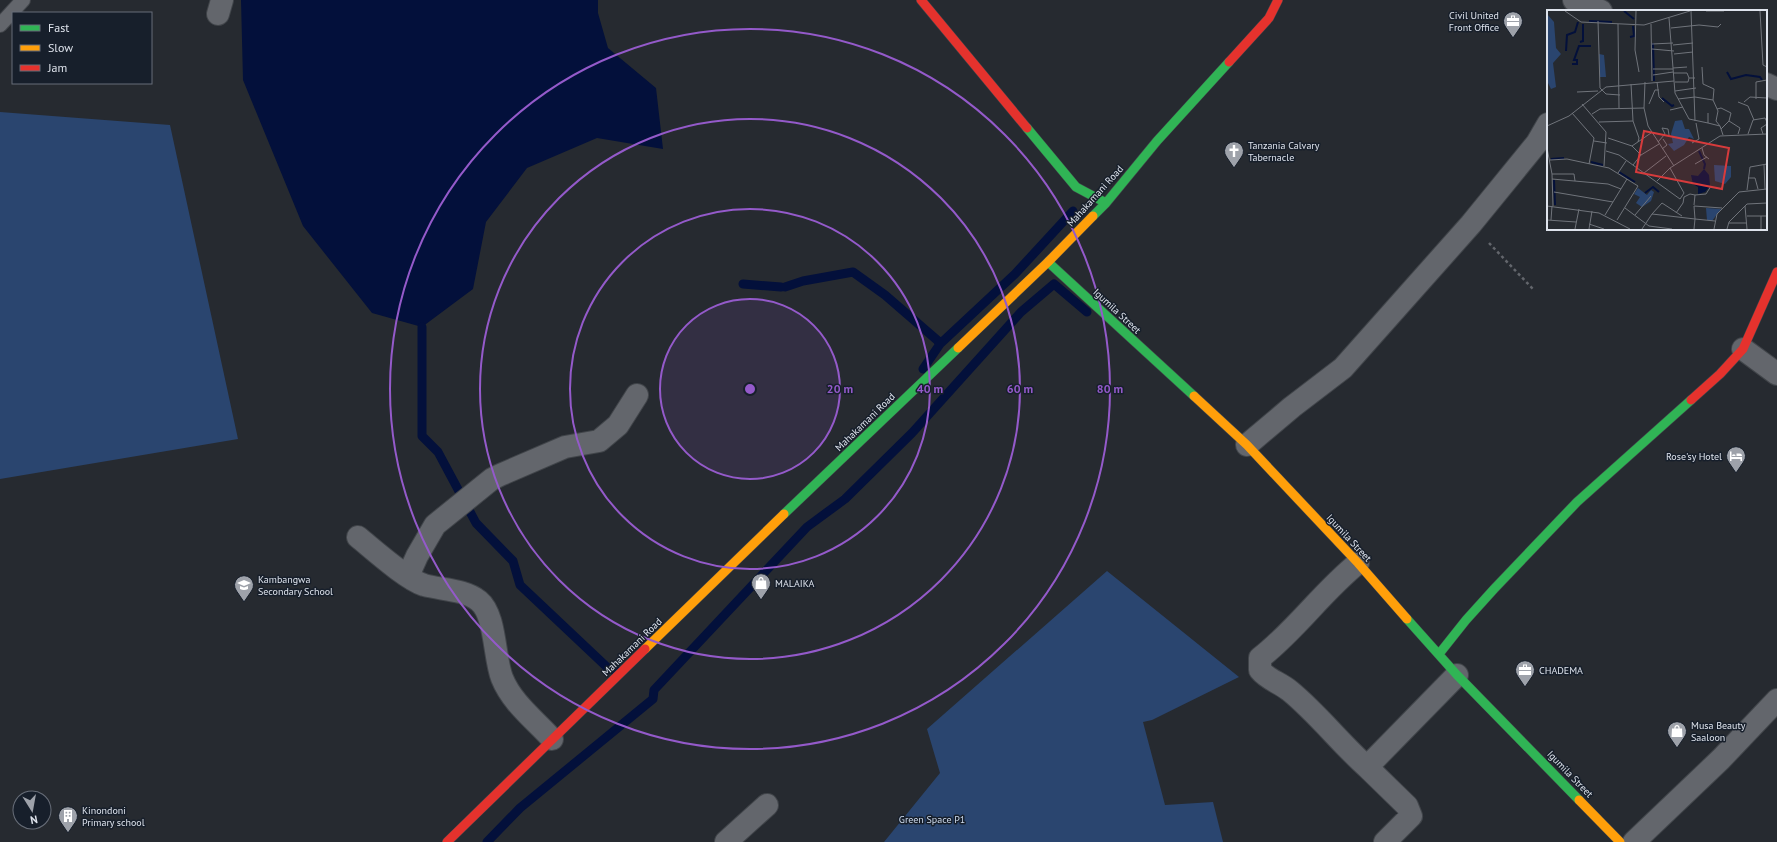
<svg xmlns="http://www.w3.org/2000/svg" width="1777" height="842" font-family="'PT Sans',sans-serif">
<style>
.green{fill:#2a456f}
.water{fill:#03103b}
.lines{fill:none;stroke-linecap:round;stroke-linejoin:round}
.stream{stroke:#03103b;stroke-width:9}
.lane-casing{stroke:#41454a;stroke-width:16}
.street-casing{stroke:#41454a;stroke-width:24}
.fast-casing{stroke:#41454a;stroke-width:10}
.slow-casing{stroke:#41454a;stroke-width:10}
.jam-casing{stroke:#41454a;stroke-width:10}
.path{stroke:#63666c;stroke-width:2.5;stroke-dasharray:3 3;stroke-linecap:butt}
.lane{stroke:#63666c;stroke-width:14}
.street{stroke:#63666c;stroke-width:22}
.fast{stroke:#30b455;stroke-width:9}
.slow{stroke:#ff9f0a;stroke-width:9}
.jam{stroke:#e5322d;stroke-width:9}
.ring{fill:none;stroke:#945aca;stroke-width:2}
.labels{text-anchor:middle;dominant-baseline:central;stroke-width:3;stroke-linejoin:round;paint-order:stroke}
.poi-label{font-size:10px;fill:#dee3ec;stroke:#171f2b;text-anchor:start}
.street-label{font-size:10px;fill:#dee3ec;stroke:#171f2b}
.park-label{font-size:10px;fill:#cedbee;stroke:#171f2b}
.inset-river{fill:none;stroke:#03103b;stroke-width:2}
.inset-road{fill:none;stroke:#70747b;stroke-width:1}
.view{fill:#d73b3c;fill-opacity:0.15;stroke:#d73b3c;stroke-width:2}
.inset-edge{fill:none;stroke:#dee3ec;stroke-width:2}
.centre{fill:#945aca;stroke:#171f2b;stroke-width:2}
.ring-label{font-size:12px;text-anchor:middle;font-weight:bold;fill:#945aca;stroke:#171f2b;stroke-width:3;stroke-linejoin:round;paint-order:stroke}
</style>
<rect width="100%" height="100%" fill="#262a30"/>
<path class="green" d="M0,112L170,125L238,439L0,479Z
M1107,571L1239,677L1152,720L1143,722L1165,805L1213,802L1223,842H884L940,773L927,729Z"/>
<path class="water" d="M241,0H598V13L608,48L656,88L663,149L597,138L527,168L486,222L473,289L422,327L372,313L303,226L243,80Z"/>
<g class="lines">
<path class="stream" d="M743,284L781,287
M785,287L803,281L853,272L885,295L937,340L940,344
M422,327V436L438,452L476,523L513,561L520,585L609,669L620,672
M923,369L940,344L1015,274L1073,211
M487,842L520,808L653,699L654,690L807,527L845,499L912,433L1021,312L1054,284L1087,312"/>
<defs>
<path id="lane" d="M0,25L23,0"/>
<path id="street" d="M1574,0L1601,11
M218,14L222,0
M1766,84L1777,89
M1743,349L1777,374
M1247,445L1292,407L1343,368L1471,224L1537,143L1548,124
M358,537C374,550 406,579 424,585C442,590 464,589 479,601C496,615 494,658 502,678C512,703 535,720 552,739
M1358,563C1322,592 1296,630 1260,658V670C1268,680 1279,682 1290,691C1318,714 1340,743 1367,767
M408,576L417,556L435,525L492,479L500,475L565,447L599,441L618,425L637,395
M726,842L767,805
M1385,842L1411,816L1407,806L1367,767L1457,675
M1634,842L1721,759L1777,700"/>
<path id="fast" d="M1027,128L1076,187L1106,203
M1093,216L1106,203L1157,141L1229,62
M1048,262L1194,396
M784,514L958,348
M1407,619L1457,675L1579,800
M1439,654L1466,620L1494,589L1577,502L1691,400"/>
<path id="slow" d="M958,348L1048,262L1093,216
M1194,396L1247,445L1358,563L1407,619
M645,649L784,514
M1579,800L1620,842"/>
<path id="jam" d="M921,0L1027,128
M1229,62L1269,18L1278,0
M1691,400L1720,374L1743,349L1777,272
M447,842L645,649"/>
</defs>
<use href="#lane" class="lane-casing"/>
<use href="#street" class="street-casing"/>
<use href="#fast" class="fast-casing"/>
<use href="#slow" class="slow-casing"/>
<use href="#jam" class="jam-casing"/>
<path class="path" d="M1489,243L1533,289"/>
<use href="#lane" class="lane"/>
<use href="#street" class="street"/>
<use href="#fast" class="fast"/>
<use href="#slow" class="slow"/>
<use href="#jam" class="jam"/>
</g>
<circle cx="750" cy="389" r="90" fill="#945aca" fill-opacity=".12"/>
<g class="ring">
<circle cx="750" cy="389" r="90"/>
<circle cx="750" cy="389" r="180"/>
<circle cx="750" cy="389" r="270"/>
<circle cx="750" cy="389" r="360"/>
</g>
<defs>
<symbol id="office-pin" viewBox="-11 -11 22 30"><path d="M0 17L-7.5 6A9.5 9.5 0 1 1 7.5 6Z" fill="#9ea2aa" stroke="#171f2b"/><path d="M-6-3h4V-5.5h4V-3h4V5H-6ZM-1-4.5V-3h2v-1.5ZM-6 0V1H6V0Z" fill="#fff"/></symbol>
<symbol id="church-pin" viewBox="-11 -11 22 30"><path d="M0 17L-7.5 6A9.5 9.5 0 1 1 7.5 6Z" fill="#9ea2aa" stroke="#171f2b"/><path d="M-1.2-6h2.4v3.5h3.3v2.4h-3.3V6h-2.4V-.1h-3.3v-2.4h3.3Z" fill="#fff"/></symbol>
<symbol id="hotel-pin" viewBox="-11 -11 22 30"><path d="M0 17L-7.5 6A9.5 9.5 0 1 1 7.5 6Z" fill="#9ea2aa" stroke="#171f2b"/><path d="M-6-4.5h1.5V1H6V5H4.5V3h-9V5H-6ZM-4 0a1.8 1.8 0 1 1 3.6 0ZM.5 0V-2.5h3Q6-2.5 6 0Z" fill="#fff"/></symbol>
<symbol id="shop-pin" viewBox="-11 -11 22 30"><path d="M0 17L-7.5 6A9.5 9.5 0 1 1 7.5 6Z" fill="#9ea2aa" stroke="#171f2b"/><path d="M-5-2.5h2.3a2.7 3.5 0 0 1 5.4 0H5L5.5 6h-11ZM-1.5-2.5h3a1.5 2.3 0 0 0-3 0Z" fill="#fff"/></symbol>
<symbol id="school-pin" viewBox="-11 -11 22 30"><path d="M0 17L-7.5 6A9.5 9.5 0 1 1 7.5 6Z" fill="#9ea2aa" stroke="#171f2b"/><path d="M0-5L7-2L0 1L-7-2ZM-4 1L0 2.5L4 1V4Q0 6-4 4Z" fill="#fff"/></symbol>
<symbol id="building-pin" viewBox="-11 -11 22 30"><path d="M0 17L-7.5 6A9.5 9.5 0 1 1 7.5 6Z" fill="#9ea2aa" stroke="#171f2b"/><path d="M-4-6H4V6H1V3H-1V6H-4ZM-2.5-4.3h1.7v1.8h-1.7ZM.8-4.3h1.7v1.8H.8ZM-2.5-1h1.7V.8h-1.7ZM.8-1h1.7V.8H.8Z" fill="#fff"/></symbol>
</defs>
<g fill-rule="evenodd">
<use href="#office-pin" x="1502" y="10" width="22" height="30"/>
<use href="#church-pin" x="1223" y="140" width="22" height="30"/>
<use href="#hotel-pin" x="1725" y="445" width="22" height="30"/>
<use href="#shop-pin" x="750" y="572" width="22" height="30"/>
<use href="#school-pin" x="233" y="574" width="22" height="30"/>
<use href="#office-pin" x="1514" y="659" width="22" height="30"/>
<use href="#shop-pin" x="1666" y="720" width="22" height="30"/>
<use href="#building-pin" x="57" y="805" width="22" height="30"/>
</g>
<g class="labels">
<g class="poi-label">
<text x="1499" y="15" text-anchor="end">Civil United<tspan x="1499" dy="12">Front Office</tspan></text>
<text x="1248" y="145">Tanzania Calvary<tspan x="1248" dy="12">Tabernacle</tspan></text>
<text x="1722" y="456" text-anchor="end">Rose'sy Hotel</text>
<text x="258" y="579">Kambangwa<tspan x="258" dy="12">Secondary School</tspan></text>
<text x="775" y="583">MALAIKA</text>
<text x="1539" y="670">CHADEMA</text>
<text x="1691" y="725">Musa Beauty<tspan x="1691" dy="12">Saaloon</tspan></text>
<text x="82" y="810">Kinondoni<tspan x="82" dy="12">Primary school</tspan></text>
</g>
<g class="street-label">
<text transform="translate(1095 196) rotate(-48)">Mahakamani Road</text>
<text transform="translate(1117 311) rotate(43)">Igumila Street</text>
<text transform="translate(865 422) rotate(-44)">Mahakamani Road</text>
<text transform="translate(1349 538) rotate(47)">Igumila Street</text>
<text transform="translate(632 647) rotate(-44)">Mahakamani Road</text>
<text transform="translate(1570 774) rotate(46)">Igumila Street</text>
</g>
<g class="park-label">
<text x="932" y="819">Green Space P1</text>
</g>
</g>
<g transform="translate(1547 10)">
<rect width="220" height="220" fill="#262a30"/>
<path d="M0,4L7,12L9,38L14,44L6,53L9,77L4,79L0,71ZM52,44L57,45L59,67H53ZM135,110L138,119H142L147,129L142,127L137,135L127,141L121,134L126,133L124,124L128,111ZM167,155L184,156V167L178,174L168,171ZM91,178L100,185L104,180L107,182L104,191L95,197L89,193L93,187L87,184ZM159,198L174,199L165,211L160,210Z" fill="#2a456f"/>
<path d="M157,159L162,165L163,176L158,182L151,184V177L146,174L144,165L151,166Z" fill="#03103b"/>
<path class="inset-river" d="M77,1L87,9M42,11L65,12M83,27L87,26L86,16M33,32L36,31V14M106,33L107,71M19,41L20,25L28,22L31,12M25,54H30V50H27L32,36H44M180,62L184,69L199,65L213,67L215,70M115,88L125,96L127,95M152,141L158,154L157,159M4,149L17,148M44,152L56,155M72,162L88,172M7,170L8,195M98,183L106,177L112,182"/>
<path class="inset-road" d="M18,1L34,12L97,15L143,1M89,1L88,40L92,62M144,1L148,111M159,1H177M213,1L216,55L220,57M122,8L128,83L142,109L161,113M51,11L53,78L59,84L73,85M71,14L72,98M104,14L105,71M124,18L152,15L171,17L174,14M105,34L126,33M126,35L146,33M105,39L127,41M127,44L146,42M155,57L156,74L167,79L166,90L171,101L169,111L173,116M126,58L140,57M106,59H126M126,63H140L142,68H148M106,65L126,62M98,72L97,98L101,116L127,156M110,72L112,87L117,92M128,72H141L142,68M84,74L86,111L92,128L91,132M128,81L149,78M30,82L51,81M131,89L148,87L166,90M209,89V72L220,70M191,92L201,96L207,110M197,92L203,87L220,88M35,94L59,122L57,156M102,94L108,80H112M170,99L174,98L184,103L182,111L174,119M123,100L136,97M25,103L47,128L42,154M161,103V113L173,116L176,125M45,104L53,99L97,98M182,111L193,118L191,124M52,112L86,111M0,116L22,106L59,77L127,71M201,124L206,110L218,108L220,112M216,124L214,118L220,114M61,128L85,136L94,145M47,131L60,133M111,132L118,124L115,118L121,119L122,125M145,133L152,129L149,113M85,136L104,123M0,138L5,164L6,196M155,138L157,145L162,149M115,139L120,135L116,129M59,141L72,145L133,189L137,183L123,158M3,150L20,149L62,158L91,176L70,210M148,154L160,147M86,155L94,145L112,134M217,155L218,179M71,163L79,151M97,163L119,146M5,164H27L28,171M201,168H208L211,179M5,169L61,174L74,179M110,171L123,158L173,126L220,124M200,180L203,157L220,154M7,182L66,192M147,195L148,185L159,184L164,176M0,196L52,203L83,219M198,196L200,219M78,198L102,216L125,219M129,203L136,193L137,187L143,184L148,185M105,204L115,193L135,206M58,205L80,169M88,205L104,186M200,206H220M214,206V219M0,210L29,212M4,210L5,196M168,211L148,209L147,196L175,198M182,213H200M42,214L57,219M28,219L32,199M42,219L45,201M95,219L105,204L148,209L147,219M167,219L170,204L192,182L220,179M180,219L182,212L200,194L220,193"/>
<path class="view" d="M97,121L182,138L175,179L89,162Z"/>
<rect width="220" height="220" class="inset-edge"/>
</g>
<circle cx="750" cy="389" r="6" class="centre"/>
<g class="ring-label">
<text x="840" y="393">20 m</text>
<text x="930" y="393">40 m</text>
<text x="1020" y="393">60 m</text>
<text x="1110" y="393">80 m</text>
</g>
<rect x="12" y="12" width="140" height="72" fill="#171f2b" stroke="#676d78"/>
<rect x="20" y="25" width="20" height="6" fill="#30b455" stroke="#676d78"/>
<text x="48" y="32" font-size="12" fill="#dee3ec">Fast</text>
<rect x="20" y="45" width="20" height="6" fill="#ff9f0a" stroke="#676d78"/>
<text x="48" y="52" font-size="12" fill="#dee3ec">Slow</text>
<rect x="20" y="65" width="20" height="6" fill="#e5322d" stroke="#676d78"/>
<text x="48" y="72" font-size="12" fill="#dee3ec">Jam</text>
<g transform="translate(32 810) rotate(169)"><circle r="19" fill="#171f2b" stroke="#676d78"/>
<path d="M0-3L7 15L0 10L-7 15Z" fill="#9ea2aa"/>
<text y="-6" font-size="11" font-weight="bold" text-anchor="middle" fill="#dee3ec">N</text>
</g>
</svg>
